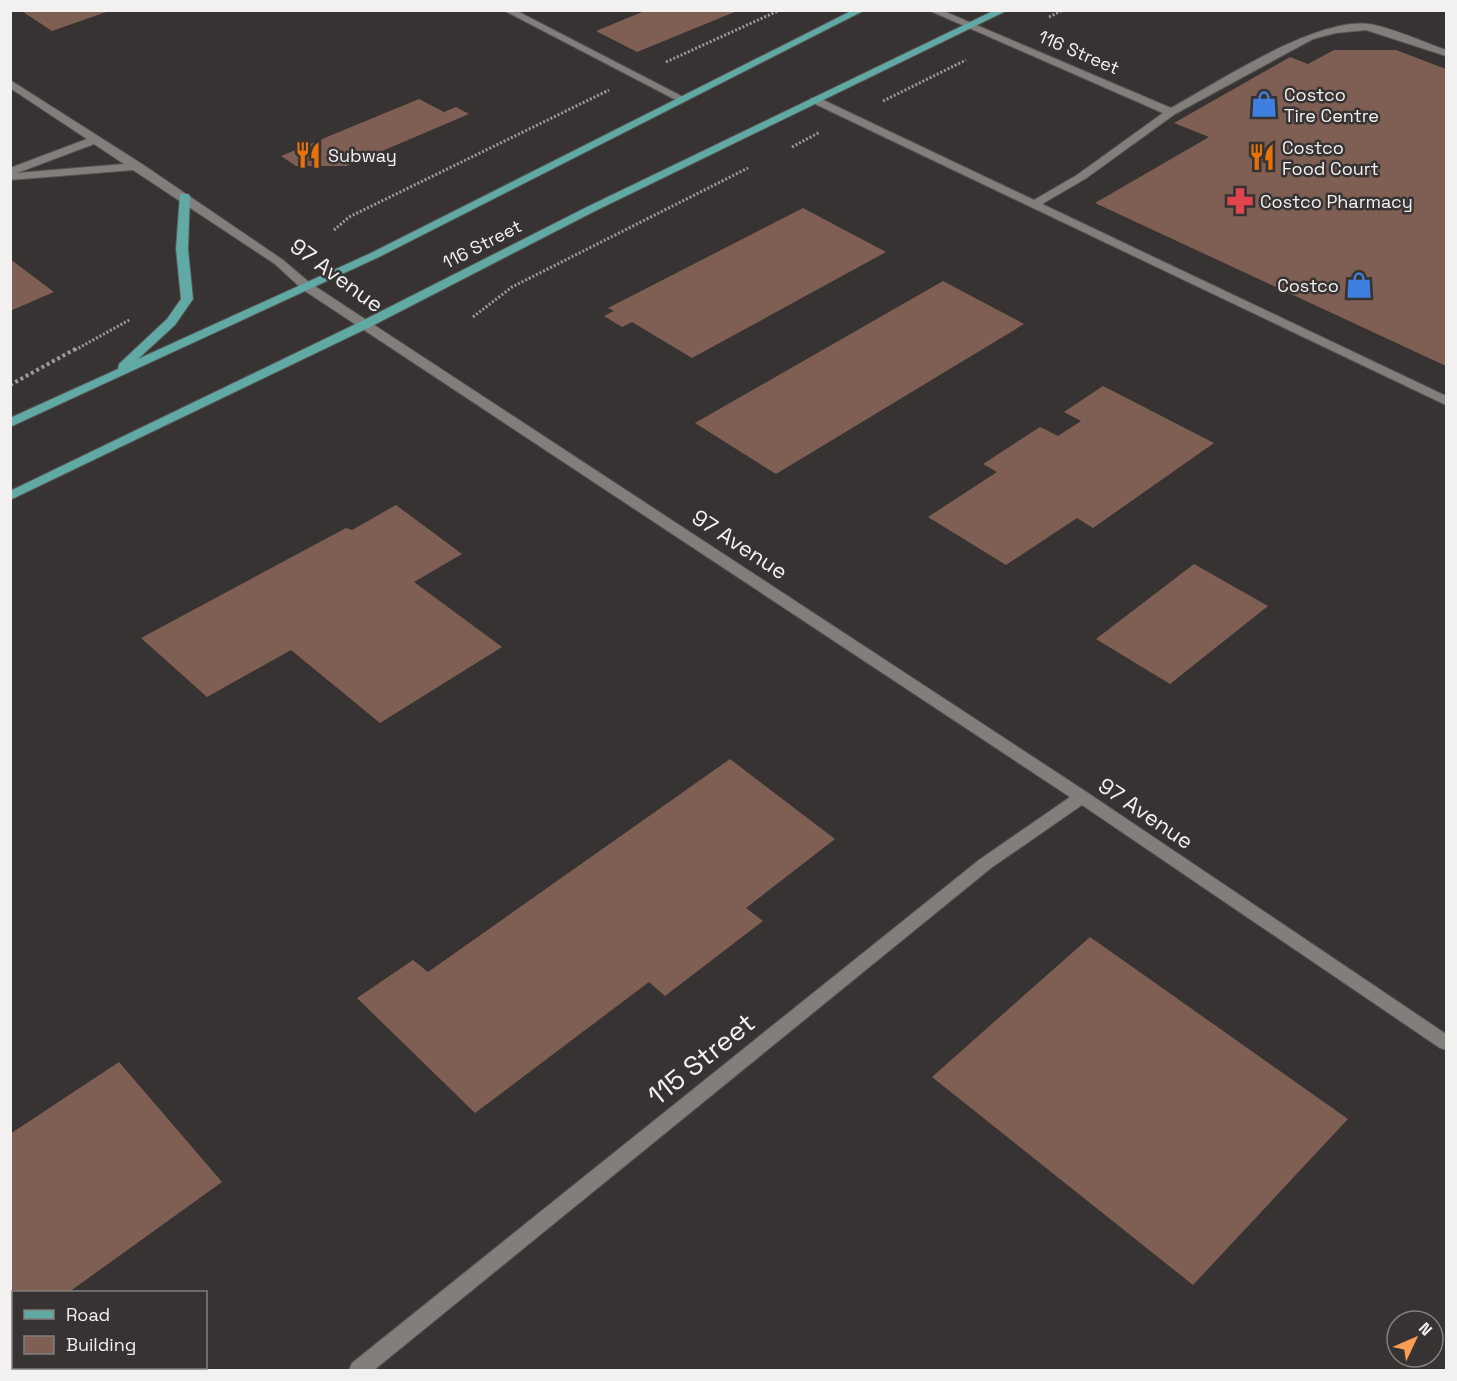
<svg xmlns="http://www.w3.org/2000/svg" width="1457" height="1381" font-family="'Space Grotesk',sans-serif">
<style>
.building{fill:#7f5f54}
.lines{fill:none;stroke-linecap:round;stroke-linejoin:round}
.minor-casing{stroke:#555352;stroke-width:2}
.major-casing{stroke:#555352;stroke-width:2}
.path-far1{stroke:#9c9998;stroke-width:3;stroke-dasharray:2 2;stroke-linecap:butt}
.path{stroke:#9c9998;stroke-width:4;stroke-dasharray:3 3;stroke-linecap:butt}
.minor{fill:#827e7c;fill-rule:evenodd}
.major{fill:#60a9a4;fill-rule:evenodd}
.labels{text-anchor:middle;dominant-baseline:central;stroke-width:5;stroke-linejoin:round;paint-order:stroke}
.far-street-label{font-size:18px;fill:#f3f1f0;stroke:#373332}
.far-poi-label{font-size:18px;fill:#f3f1f0;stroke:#373332;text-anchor:start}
.street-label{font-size:22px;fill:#f3f1f0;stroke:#373332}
.near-street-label{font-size:27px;fill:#f3f1f0;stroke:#373332}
</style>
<rect width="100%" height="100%" fill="#373332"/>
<path class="building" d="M20,10H109V11L52,31Z
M647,10H737V11L637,52L596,31Z
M1334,50H1396L1446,69V366L1095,203L1209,137L1174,123L1290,57L1308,64Z
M419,99L444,112L456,107L469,114L347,166H296L281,156Z
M803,208L886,252L692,358L632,322L622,327L604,316L614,311L608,308Z
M10,259L54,292L10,311Z
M943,281L1024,324L776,474L695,423Z
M1103,386L1214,443L1093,528L1077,518L1006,565L928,517L997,472L983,464L1040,427L1058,436L1081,421L1064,412Z
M396,505L462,554L414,582L502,647L380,723L291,650L207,697L141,638L346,528L352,530Z
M1194,564L1268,606L1170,684L1096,639Z
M730,759L835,839L746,908L763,921L665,996L649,982L475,1113L357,998L413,960L428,972Z
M1090,937L1348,1119L1193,1285L932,1077Z
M119,1062L222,1182L69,1292H14V1333L10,1335V1134Z"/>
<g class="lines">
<defs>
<path id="minor" d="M503,10H515L687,99L678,101Z
M928,10H941L1171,108C1218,82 1315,18 1368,24C1388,26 1426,43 1446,50V56L1366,30L1336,33L1313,39L1175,114L1085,179L1042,204L1446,396V405L811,102V98H819L1034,200L1077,175L1163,113Z
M10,80L142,164L283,260L310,283L1088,793L1446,1034V1050L1440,1048L1082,805L991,868L374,1370H349L352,1363L979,860L1070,797L302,289L275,264L133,170L10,180V168L87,139L10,88ZM94,144L124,164L17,173Z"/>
<path id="major" d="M853,10H865L379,257L10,427V418L118,369L119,364L167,319L181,299L176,249L180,194H188L190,196L188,249L193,299L175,325L138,359L371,253Z
M995,10H1008L595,211L370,327L10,500V491L362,321L587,207Z"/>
</defs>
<use href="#minor" class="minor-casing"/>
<use href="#major" class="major-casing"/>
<path class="path-far1" d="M1049,17L1063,10
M666,62L780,10
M883,101L966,60
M792,147L820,132
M334,230L349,217L609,90
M473,317L512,287L748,168
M75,350L131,319"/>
<path class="path" d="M10,385L77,348"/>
<use href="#minor" class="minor"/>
<use href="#major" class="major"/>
</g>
<defs>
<symbol id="shop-bare" viewBox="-9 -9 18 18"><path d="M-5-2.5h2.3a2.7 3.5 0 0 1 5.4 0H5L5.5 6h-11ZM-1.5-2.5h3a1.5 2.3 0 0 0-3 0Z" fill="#3f7fe0" stroke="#373332" stroke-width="2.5" paint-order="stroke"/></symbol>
<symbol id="restaurant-bare" viewBox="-9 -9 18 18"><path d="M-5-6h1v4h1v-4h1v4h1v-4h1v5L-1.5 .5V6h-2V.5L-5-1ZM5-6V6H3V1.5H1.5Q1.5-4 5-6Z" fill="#e8710a" stroke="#373332" stroke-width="2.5" paint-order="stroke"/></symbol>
<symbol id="pharmacy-bare" viewBox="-9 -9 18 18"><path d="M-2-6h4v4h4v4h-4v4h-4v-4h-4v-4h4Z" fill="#e0444e" stroke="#373332" stroke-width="2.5" paint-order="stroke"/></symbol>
</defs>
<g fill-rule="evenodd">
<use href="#shop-bare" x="1245" y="85" width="38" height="38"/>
<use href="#restaurant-bare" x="289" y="136" width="38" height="38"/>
<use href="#restaurant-bare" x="1243" y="138" width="38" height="38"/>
<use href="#pharmacy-bare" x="1221" y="182" width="38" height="38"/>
<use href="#shop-bare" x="1340" y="266" width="38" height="38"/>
</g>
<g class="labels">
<g class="far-street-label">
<text transform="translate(1079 52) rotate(23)">116 Street</text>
<text transform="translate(482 244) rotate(-27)">116 Street</text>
</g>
<g class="far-poi-label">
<text x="1284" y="94">Costco<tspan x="1284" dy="21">Tire Centre</tspan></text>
<text x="1282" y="147">Costco<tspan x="1282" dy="21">Food Court</tspan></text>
<text x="328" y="155">Subway</text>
<text x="1260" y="201">Costco Pharmacy</text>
<text x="1339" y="285" text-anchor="end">Costco</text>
</g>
<g class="street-label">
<text transform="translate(337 275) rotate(36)">97 Avenue</text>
<text transform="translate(740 544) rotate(33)">97 Avenue</text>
<text transform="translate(1146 813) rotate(34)">97 Avenue</text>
</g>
<g class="near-street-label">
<text transform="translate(701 1059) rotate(-39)">115 Street</text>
</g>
</g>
<rect width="1457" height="1381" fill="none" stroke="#f3f1f0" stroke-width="24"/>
<rect x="12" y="1291" width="195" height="78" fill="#373332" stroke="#827f7e" stroke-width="1.5"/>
<rect x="24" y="1310" width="30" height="9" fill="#60a9a4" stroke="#827f7e" stroke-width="1.5"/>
<text x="66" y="1321" font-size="18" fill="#f3f1f0">Road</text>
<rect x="24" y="1336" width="30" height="18" fill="#7f5f54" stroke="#827f7e" stroke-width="1.5"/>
<text x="66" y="1351" font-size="18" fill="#f3f1f0">Building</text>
<g transform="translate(1415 1339) rotate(46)"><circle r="28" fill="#373332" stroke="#827f7e" stroke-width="1.5"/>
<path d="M0-4.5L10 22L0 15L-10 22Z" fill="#fc9d53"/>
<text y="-9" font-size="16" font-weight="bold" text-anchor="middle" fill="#f3f1f0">N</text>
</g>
</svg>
